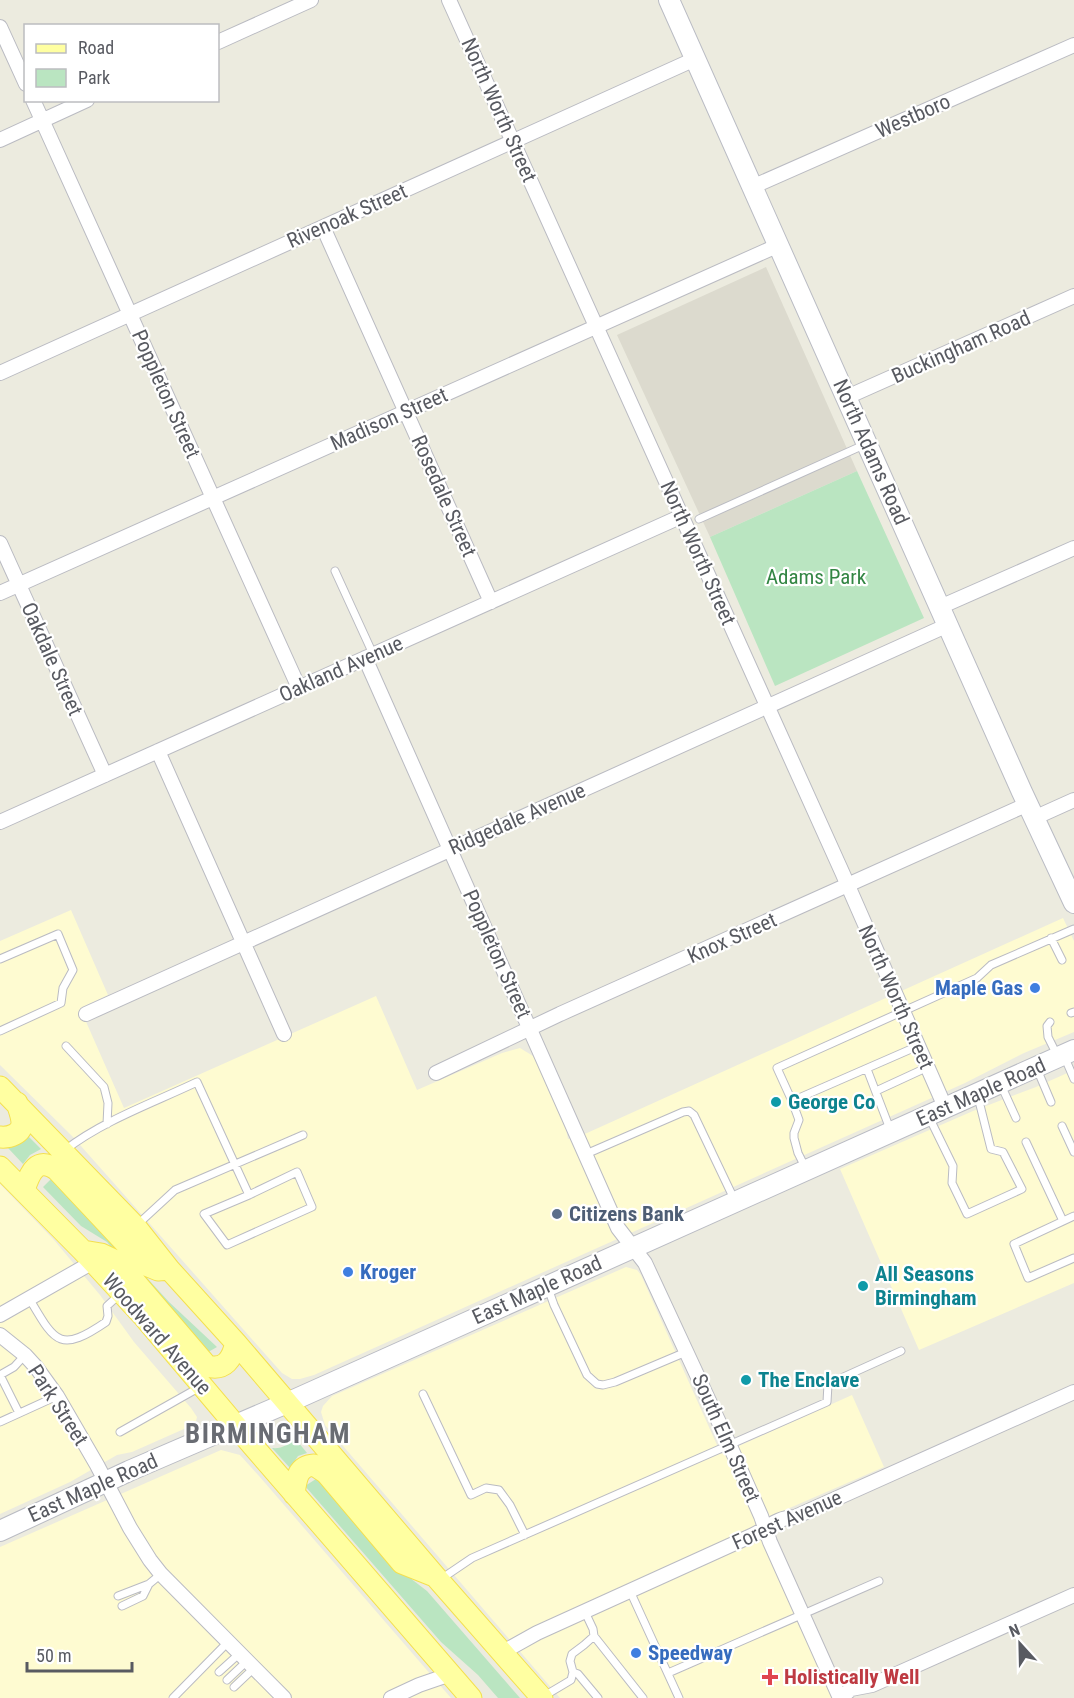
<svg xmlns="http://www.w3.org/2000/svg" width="1074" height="1698" font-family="'Roboto Condensed',sans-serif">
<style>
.commercial{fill:#fefbd1}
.education{fill:#dcdace}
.green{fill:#bae5c1}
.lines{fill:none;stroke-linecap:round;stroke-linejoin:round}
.service-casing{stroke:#babbc2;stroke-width:9}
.minor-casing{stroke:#babbc2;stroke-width:16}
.secondary-casing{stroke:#babcc4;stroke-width:22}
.primary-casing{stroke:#f4e04f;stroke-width:23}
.service{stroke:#fff;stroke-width:7}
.minor{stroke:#fff;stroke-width:14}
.secondary{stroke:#fff;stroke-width:20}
.primary{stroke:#ffffa1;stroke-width:21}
.shop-dot{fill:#3f7fe0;stroke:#fff;stroke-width:2}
.culture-dot{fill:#0f9aa8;stroke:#fff;stroke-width:2}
.service-dot{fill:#5c6f8a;stroke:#fff;stroke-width:2}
.health-dot{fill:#e0444e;stroke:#fff;stroke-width:2}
.labels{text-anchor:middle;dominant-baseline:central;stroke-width:4.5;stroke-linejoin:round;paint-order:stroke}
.street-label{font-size:21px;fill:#585a61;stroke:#fff}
.park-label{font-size:21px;fill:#328543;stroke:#fff}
.shop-label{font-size:21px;font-weight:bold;fill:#366cbe;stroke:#fff;text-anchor:start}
.culture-label{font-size:21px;font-weight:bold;fill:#0d838f;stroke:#fff;text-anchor:start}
.service-label{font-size:21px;font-weight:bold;fill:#4e5e75;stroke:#fff;text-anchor:start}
.health-label{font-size:21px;font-weight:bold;fill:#be3a42;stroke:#fff;text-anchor:start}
.district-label{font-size:27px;font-weight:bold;letter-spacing:1.5px;fill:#696c73;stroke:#fff}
</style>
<rect width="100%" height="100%" fill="#ecebdf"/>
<path class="commercial" d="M71,910L108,995L80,1008L124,1108L376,996L417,1090L502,1053L520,1048L533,1056L538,1063L565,1124L568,1139L587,1133L1063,918L1074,941V1032L1024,1053L965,1083L314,1375L300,1379H292L282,1373L73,1137L0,1065V941Z
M1074,1070V1283L919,1350L840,1169L973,1111L1036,1087Z
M0,1184L54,1240L100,1295L134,1342L191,1408L197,1417L196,1421L193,1425L132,1452L117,1455L70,1482L0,1514Z
M626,1267L637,1270L641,1275L721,1454L852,1395L884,1467L755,1523L832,1698H560L325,1425L321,1412L323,1406L332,1396Z
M221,1450L240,1455L259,1476L451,1698H0V1547Z"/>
<path class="education" d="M766,267L857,471L710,537L617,335Z"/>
<path class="green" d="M857,471L924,618L775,686L710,537Z
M25,1133L41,1149L30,1155L23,1164L8,1148L17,1142Z
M54,1176L169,1302L217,1347L203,1355L107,1242L81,1226L43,1187Z
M294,1437L307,1453L298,1456L290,1468L272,1448C282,1449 288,1445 294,1437Z
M319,1477L397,1568L427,1591L520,1698H498L478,1675L441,1642L305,1486Z"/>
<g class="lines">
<defs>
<path id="service" d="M699,519L866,444
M335,571L373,654
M1051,938L1062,960
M0,959L58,934L73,970L63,988L61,1003L0,1031
M1071,1013L1074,1012
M1050,1022L1047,1026L1048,1037L1057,1055
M66,1046L104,1087L108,1103L107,1124
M1065,1058L1074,1079
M867,1069L890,1129
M1037,1069L1051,1102
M1001,1085L1016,1118
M876,1091L928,1067
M792,1101L777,1068L977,978L991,965L1074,929
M929,1117L953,1166L952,1183L967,1214L1022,1189L1003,1152L991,1149L978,1097
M1062,1126L1074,1152
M1026,1142L1063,1221
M65,1150C104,1120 153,1103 197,1082L249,1195L297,1172L312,1207L227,1245L204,1214L249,1195
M586,1154L683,1112L689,1111L694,1115L735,1201
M805,1167L798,1153L794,1138V1133L799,1120L792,1101L918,1046
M1074,1216L1014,1244L1028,1278L1074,1258
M137,1225L175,1190L303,1135
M548,1288L554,1305L587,1375L597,1384L603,1385L615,1382L686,1352
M29,1298C55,1342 59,1354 106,1322L108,1316L107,1306L119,1295
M423,1394L471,1495L486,1488L499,1490L510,1505L525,1535
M19,1413L0,1375L14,1367L25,1355
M0,1422L57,1396
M120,1432L200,1387
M441,1579L472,1558L827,1402L828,1384L901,1351
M630,1591L679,1698
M118,1596L149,1584L161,1574
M122,1606L143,1596L149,1584
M585,1612L593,1629L594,1636L584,1645L572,1654L570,1661L573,1672L578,1674L598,1698
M594,1636L643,1698
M219,1672L240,1653
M668,1673L879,1581
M227,1680L247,1661
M234,1687L254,1668
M544,1696L571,1680L573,1672
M173,1698L228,1642"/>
<path id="minor" d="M449,0L842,872L945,1107
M0,27L26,84
M218,42L311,0
M33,100L299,688
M0,140L87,100
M752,187L1074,45
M323,227L491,602
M0,373L695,59
M847,397L1074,296
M0,543L105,775
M0,593L779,245
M940,607L1074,548
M365,658L618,1228L645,1263L730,1446L761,1516L770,1542L840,1698
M158,751L284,1034
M1034,818L1074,800
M0,822L682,516
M86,1014L948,625
M436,1073L560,1014L1028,804
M0,1315L93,1262
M0,1335L25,1355L36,1367L57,1396L97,1465L130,1528L150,1560L161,1574L284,1698
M503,1652L537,1633L753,1535C770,1527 775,1518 795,1517L1074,1392
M391,1698L419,1685L451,1674
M841,1698L851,1689L872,1685L1074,1595"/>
<path id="secondary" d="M669,0L1022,792L1074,903
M0,1531L129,1471L287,1403L1074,1050"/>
<path id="primary" d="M0,1087L135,1226L169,1269L236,1343L435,1576L542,1698
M0,1137C9,1138 22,1134 22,1123C22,1117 19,1109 17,1103
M0,1167L83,1251L144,1317L253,1446L471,1698
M24,1190C30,1172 37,1156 57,1170L146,1265L158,1270L169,1269
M83,1251L101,1254L118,1262L207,1366C225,1371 232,1359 236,1343
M294,1494C296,1480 297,1466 314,1465L326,1473L402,1563L432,1575"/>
</defs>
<use href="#service" class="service-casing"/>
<use href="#minor" class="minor-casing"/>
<use href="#secondary" class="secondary-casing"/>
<use href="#primary" class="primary-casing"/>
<use href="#service" class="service"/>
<use href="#minor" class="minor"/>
<use href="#secondary" class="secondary"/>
<use href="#primary" class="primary"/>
</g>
<g class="shop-dot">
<circle cx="1035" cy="988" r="6"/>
<circle cx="348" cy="1272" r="6"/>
<circle cx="636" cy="1653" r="6"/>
</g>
<g class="culture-dot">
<circle cx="776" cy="1102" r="6"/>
<circle cx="863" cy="1286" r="6"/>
<circle cx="746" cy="1380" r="6"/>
</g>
<circle class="service-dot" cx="557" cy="1214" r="6"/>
<path class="health-dot" d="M767 1668h6v6h6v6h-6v6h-6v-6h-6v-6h6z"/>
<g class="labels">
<g class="street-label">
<text transform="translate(499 110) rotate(66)">North Worth Street</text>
<text transform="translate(913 116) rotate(-24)">Westboro</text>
<text transform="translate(347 216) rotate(-24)">Rivenoak Street</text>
<text transform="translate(961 347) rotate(-24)">Buckingham Road</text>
<text transform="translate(166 394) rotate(66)">Poppleton Street</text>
<text transform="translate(389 419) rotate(-24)">Madison Street</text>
<text transform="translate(871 452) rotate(66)">North Adams Road</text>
<text transform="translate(444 496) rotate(66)">Rosedale Street</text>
<text transform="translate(698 553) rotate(66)">North Worth Street</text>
<text transform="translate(52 659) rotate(66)">Oakdale Street</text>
<text transform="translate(341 669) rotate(-24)">Oakland Avenue</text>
<text transform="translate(517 819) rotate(-24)">Ridgedale Avenue</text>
<text transform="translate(732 938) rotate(-24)">Knox Street</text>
<text transform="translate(497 954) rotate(66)">Poppleton Street</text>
<text transform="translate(896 997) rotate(66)">North Worth Street</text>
<text transform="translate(981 1092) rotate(-24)">East Maple Road</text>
<text transform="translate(537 1290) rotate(-24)">East Maple Road</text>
<text transform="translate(157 1334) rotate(49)">Woodward Avenue</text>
<text transform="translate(58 1405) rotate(57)">Park Street</text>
<text transform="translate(726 1438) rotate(66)">South Elm Street</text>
<text transform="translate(93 1488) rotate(-24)">East Maple Road</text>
<text transform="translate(787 1520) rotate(-24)">Forest Avenue</text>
</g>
<g class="park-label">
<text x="816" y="577">Adams Park</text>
</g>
<g class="shop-label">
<text x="1023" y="988" text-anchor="end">Maple Gas</text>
<text x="360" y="1272">Kroger</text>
<text x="648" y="1653">Speedway</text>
</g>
<g class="culture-label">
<text x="788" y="1102">George Co</text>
<text x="875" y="1274">All Seasons<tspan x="875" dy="24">Birmingham</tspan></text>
<text x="758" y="1380">The Enclave</text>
</g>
<g class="service-label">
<text x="569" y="1214">Citizens Bank</text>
</g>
<g class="health-label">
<text x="784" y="1677">Holistically Well</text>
</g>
<g class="district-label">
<text x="268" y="1434">BIRMINGHAM</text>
</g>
</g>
<rect x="24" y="24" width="195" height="78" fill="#ffffff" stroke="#bcbdc0" stroke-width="1.5"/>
<rect x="36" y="44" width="30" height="9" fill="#ffffa1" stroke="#bcbdc0" stroke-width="1.5"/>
<text x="78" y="54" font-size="18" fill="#585a61">Road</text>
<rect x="36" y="69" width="30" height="18" fill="#bae5c1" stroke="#bcbdc0" stroke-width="1.5"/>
<text x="78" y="84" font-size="18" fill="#585a61">Park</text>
<g transform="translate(1020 1644) rotate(338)" stroke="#ffffff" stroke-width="4.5" paint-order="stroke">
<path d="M0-4.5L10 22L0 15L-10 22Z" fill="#585a61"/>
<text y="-9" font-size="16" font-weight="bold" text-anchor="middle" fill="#585a61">N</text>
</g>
<path d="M27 1662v9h105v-9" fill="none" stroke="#585a61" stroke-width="3"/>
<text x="36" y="1662" font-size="18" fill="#585a61" stroke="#ffffff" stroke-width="4.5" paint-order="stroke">50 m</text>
</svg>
